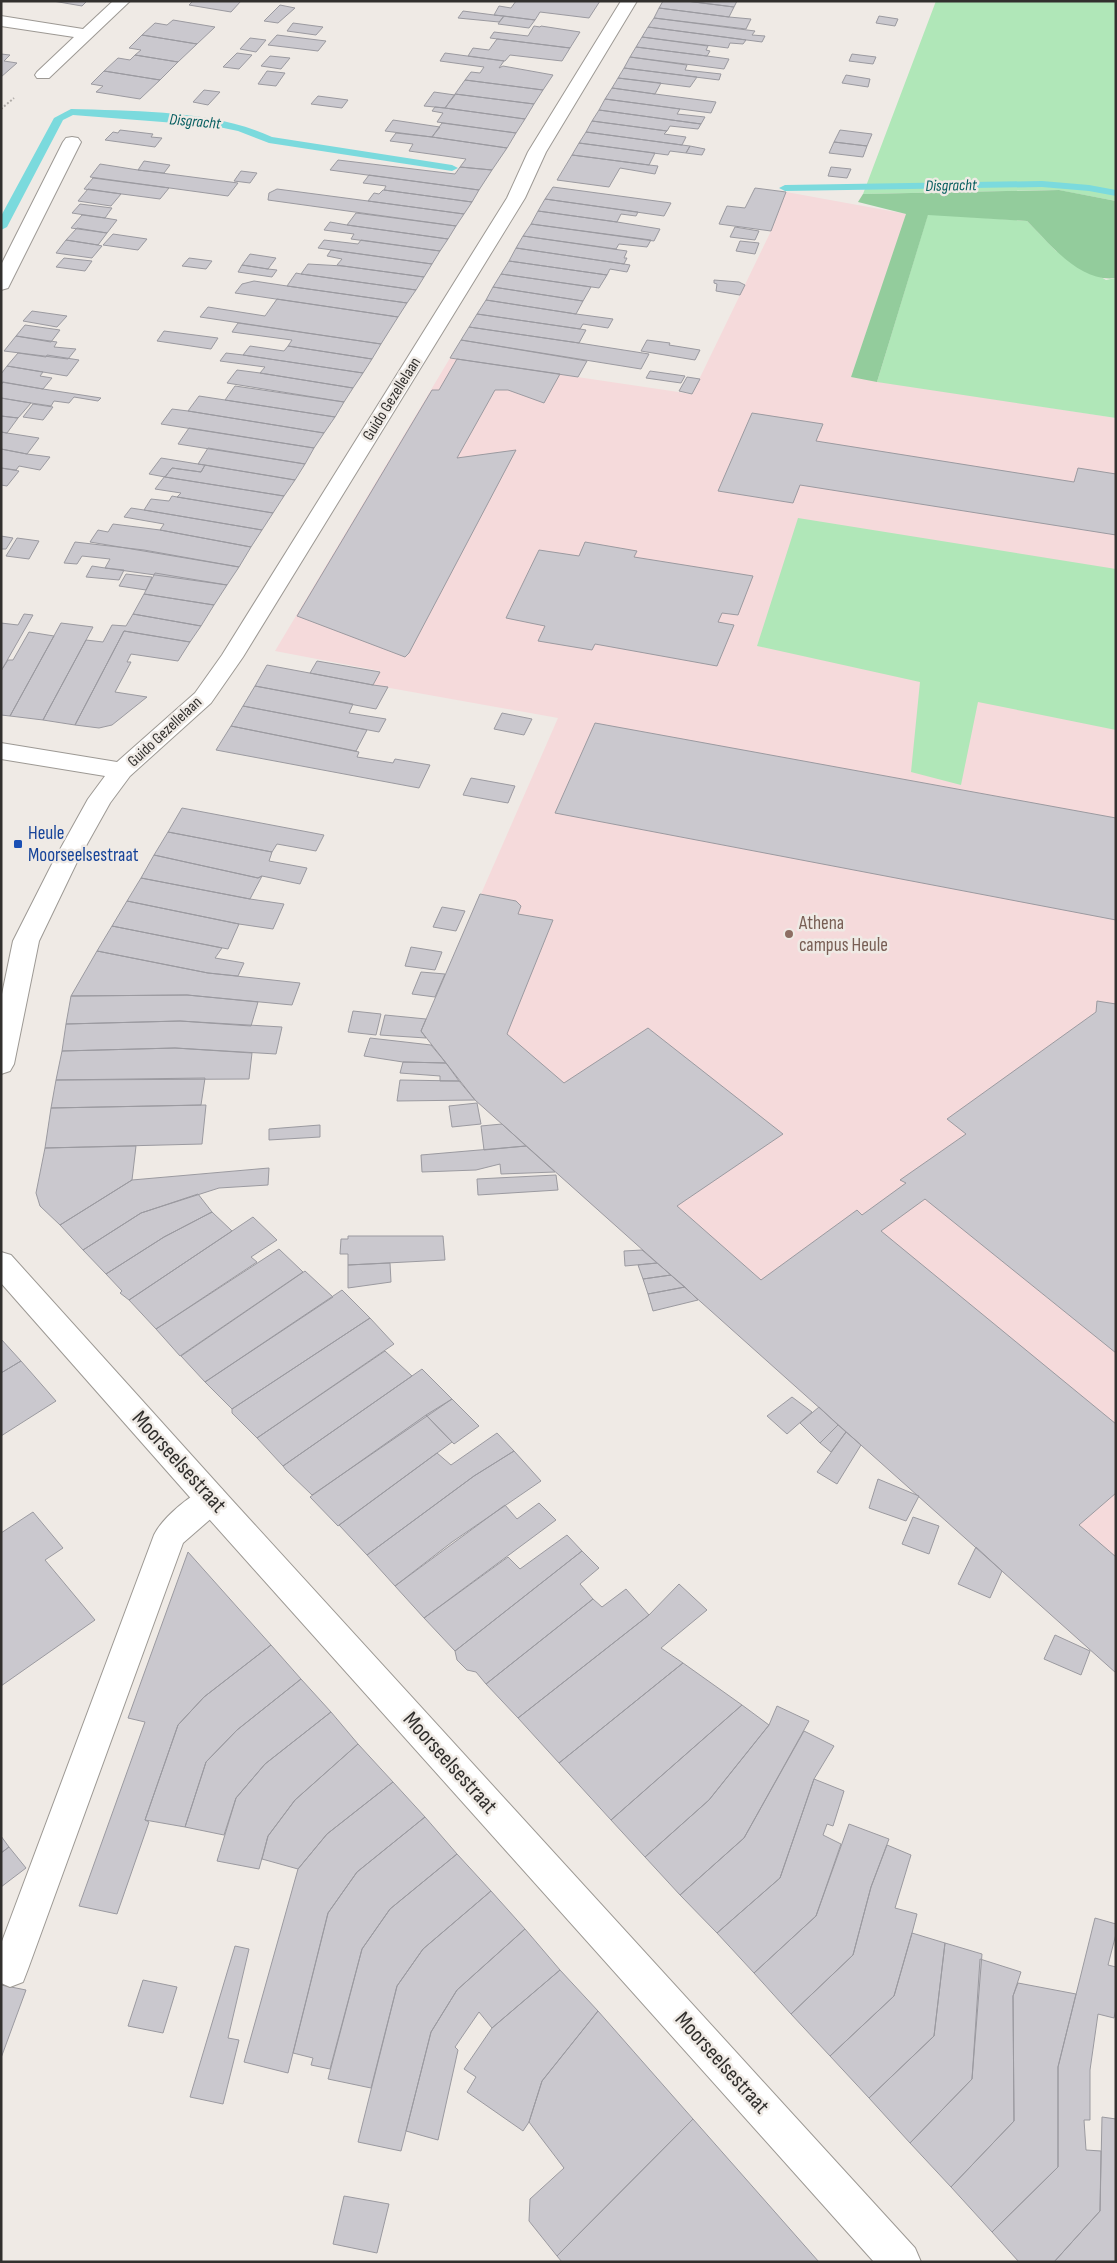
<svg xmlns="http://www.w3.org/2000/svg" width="1117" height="2263" font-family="'Sofia Sans Condensed',sans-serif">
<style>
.education{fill:#f5dadb}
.green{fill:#b0e7b8}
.forest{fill:#93cc9c}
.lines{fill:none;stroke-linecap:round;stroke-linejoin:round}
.stream{fill:#7bdadd;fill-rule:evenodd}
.building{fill:#cac8ce;stroke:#9b9aa0}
.lane-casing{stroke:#9d9994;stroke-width:2}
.street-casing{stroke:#9d9994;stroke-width:2}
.path{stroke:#b0aca8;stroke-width:2;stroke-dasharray:2 2;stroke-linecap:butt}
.lane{fill:#fff;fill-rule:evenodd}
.street{fill:#fff;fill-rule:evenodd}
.transit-dot{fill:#1a4fb4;stroke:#efeae5;stroke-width:2}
.education-dot{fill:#8d6e63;stroke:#efeae5;stroke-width:2}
.labels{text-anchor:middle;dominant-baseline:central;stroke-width:5;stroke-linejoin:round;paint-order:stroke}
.far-water-label{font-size:16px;font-style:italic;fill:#055d5f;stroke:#efeae5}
.far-street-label{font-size:16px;fill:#32302e;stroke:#efeae5}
.transit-label{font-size:19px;fill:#164399;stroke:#efeae5;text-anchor:start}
.education-label{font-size:19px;fill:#785e54;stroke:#efeae5;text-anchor:start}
.near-street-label{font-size:22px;fill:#32302e;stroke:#efeae5}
</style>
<rect width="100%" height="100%" fill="#efeae5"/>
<path class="education" d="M786,192L907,214L851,377L1116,418V1673L475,1100L421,1031L558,718L373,685L380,671L275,651L450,358L692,394L771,231Z"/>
<path class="green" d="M936,1H1116V201L1058,190L863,194Z
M928,214L1027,221L1056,251L1106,280L1116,278V418L877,382Z
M798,518L1116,569V730L978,702L961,785L911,772L920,682L757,646Z"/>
<path class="forest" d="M1059,190L1116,201V278C1080,283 1050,244 1027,221L928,215L877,382L851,377L906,214L858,202L863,194Z"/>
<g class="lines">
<path class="stream" d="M71,109C134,111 214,110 272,137L452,165L458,168L452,171L269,143L238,131L214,126L73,115L63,120L7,227L1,230V216L54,118Z
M1042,181L1089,185L1116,190V196L1089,191L1042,187L785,191L779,188L785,185Z"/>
</g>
<path class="building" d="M53,1H87L82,6Z
M193,1H241L231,12L189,5Z
M516,1H600L589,18L540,12L535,20L494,15L499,6L511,8Z
M663,1H686L734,7L729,17L659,8Z
M686,1H737L734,7Z
M280,5L295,8L278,23L264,21Z
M659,8L729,17L751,19L746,29L654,18Z
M463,11L494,15L504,16L499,22L458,18Z
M504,16L535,20L529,28L498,24Z
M879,16L898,19L895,26L876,23Z
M654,18L755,31L752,35L765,36L762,42L648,27Z
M173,20L215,27L197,44L142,35L155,23L167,25Z
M293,23L323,27L316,35L287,31Z
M534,26L540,27L541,26L580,32L570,48L490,38L494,32L528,36Z
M648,27L746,40L743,44L730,43L728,48L642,37Z
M142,35L197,44L178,62L135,55L141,50L129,48Z
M277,35L326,41L318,51L268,45Z
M642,37L708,46L706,50L710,51L707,56L636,47Z
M250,38L266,40L256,52L240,49Z
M497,39L570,48L562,61L510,55L505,61L468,56L473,48L489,50Z
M636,47L707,56L729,59L724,69L630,57Z
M237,53L252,55L239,69L223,67Z
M445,53L504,61L499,68L503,66L553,75L543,90L465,80L471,72L480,73L484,67L440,61Z
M1,54L10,55L4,61L17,63L1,77Z
M852,54L876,57L873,64L849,61Z
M135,55L178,62L160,80L104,71L118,58L130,60Z
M270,56L290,58L281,69L261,66Z
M630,57L687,65L685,70L721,74L719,80L624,68Z
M624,68L697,77L690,87L618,78Z
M104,71L160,80L140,99L96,92L103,86L91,84Z
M267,71L285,73L276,86L258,84Z
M846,75L870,79L868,87L842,83Z
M618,78L661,83L655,94L612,88Z
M465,80L543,90L534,104L455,94Z
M612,88L655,94L716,102L711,113L605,99Z
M204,90L220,92L208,105L193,102Z
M434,92L455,95L445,108L424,106Z
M455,94L534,104L525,119L445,108Z
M318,96L348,100L342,108L311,104Z
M605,99L680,109L677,114L705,117L701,124L599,110Z
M435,107L445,108L525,119L516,133L437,122L443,113L432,111Z
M599,110L701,124L698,129L670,126L667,131L592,121Z
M393,120L440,127L432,137L385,131Z
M592,121L667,131L664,134L686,137L682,145L586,132Z
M442,123L516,133L507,148L432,137Z
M120,130L153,134L151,137L162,138L155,147L105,140L113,132L118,133Z
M840,130L872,134L867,146L834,142Z
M586,132L682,145L690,146L686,153L670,151L668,155L579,143Z
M396,133L432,137L507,148L492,170L460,167L466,159L409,151L413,144L390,141Z
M834,142L867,146L863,157L829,153Z
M579,143L655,153L649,165L572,155Z
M690,146L705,149L702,155L686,153Z
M572,155L649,165L658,166L655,174L620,168L609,187L557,180Z
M338,160L455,174L460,167L492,170L479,190L330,170Z
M144,161L170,165L164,173L138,170Z
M100,164L138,170L238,183L228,196L90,177Z
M831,167L851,169L847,178L828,176Z
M241,171L257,173L250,183L234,181Z
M369,175L479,190L472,202L384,190L386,186L363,183Z
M93,178L169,188L160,199L84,189Z
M553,187L671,203L664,216L545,199Z
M755,188L786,192L771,231L719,224L727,206L745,208Z
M88,189L121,194L111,206L78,201Z
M277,189L368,201L464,214L456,226L268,200L269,193Z
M383,190H384L472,202L464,214L368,201L374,193L379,194Z
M545,199L638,212L636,216L621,214L617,222L538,211Z
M80,204L112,208L105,218L72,213Z
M538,211L617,222L660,229L654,241L531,224Z
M356,213L456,226L448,239L347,225Z
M82,215L105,218L117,220L107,233L71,228Z
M330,222L347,225L448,239L440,251L351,239L354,234L324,230Z
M531,224L651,240L647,247L619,244L616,249L523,236Z
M735,227L759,231L755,240L730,237Z
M77,228L107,233L98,245L66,240Z
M113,234L147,239L138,250L103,245Z
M523,236L627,251L624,258H627L624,264L516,248Z
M66,240L98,245L102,246L92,258L56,253Z
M324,240L358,244L361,240L440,251L432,264L318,248Z
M740,241L759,243L755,254L736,251Z
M516,248L624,264L630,265L627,272L610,269L607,275L509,261Z
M331,250L432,264L424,277L343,266L337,265L342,259L327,256Z
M250,254L276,258L268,269L242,265Z
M64,258L92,261L85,271L56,267Z
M189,258L212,261L206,269L182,266Z
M509,261L607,275L599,288L501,274Z
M308,264L343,266L424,277L416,290L301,274Z
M242,265L268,269L277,270L272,277L238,272Z
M296,273L301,274L416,290L407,303L287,286Z
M501,274L591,287L583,301L493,287Z
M714,280L739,282L745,285L740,295L716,291L717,284L714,283Z
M254,281L287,286L407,303L398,317L235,293L242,284Z
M493,287L583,301L576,314L486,300Z
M277,299L398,317L381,344L200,317L208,307L265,316Z
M486,300L576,314L613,319L608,328L583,324L580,329L477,314Z
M32,311L67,316L57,327L23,321Z
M477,314L580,329L586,330L579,343L469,327Z
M238,323L381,344L372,359L288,346L292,340L232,332Z
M25,325L60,330L51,342L16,336Z
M469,327L579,343L649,354L641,369L461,340Z
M164,331L187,334L218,338L211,349L157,341Z
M16,336L57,342L54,347L76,349L68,359L4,351Z
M461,340L587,361L578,377L450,358Z
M647,340L670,343L669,345L700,350L695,360L641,351Z
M250,346L284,351L288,346L372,359L363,373L243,355Z
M18,353L46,357L47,355L79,360L67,376L7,366Z
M226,353L243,355L363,373L353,388L260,373L265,367L220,361Z
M457,359L560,374L544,403L508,390H495L457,458L516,450L409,653L405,657L297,616L432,390H439Z
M7,366L43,372L40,376L52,378L43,389L1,382V374Z
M237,370L260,373L353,388L344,402L227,383Z
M650,371L685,376L681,383L646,378Z
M687,377L700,379L692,394L679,391Z
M3,382L43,389L101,398L98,401L74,397L69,403L54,401L51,406L31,403L1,398V385Z
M235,386L344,402L335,417L225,400Z
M199,396L225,400L335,417L324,433L188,411Z
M1,398L31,403L18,418L1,416Z
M33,404L53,407L43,420L23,417Z
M172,409L188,411L324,433L314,448L161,424Z
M752,413L823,424L816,441L1074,482L1078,468L1116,474V535L800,485L793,503L718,491Z
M1,416L18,418L7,433L1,432Z
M189,428L314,448L305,464L178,444Z
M1,432L7,433L39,438L27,454L1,449Z
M208,448L305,464L295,480L198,464Z
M1,449L27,454L50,457L40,470L19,466L16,470L1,468Z
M161,458L198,464L205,465L201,472L172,468L165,477L149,474Z
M205,465L295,480L284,496L165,477L172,468L201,472Z
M1,468L19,471L7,486L1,485Z
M165,476V477L284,496L273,513L177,497L181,493L155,489Z
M172,496L177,497L273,513L262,530L144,510L151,499L169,501Z
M131,508L144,510L262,530L251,547L160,530L164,524L124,517Z
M113,524L160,530L251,547L239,567L90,542L98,530L108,532Z
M1,536L13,538L6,549H1Z
M17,538L39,541L29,559L6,556Z
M75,542L144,550L239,567L227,585L105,568L110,559L82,556L77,564L64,563Z
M585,542L637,551L634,557L753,576L738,615L722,613L718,622L734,625L717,666L595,644L592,650L538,641L545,626L506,618L539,550L579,556Z
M92,566L105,568L124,570L119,580L86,577Z
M155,573L227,585L214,605L144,594Z
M126,574L152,577L146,590L119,586Z
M144,594L214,605L201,626L133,614Z
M24,614L33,615L1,671V623L18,625Z
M133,614L201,626L190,642L124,631L75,725L43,720L86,640L103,642L112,625L126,626Z
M61,623L93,627L43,720L10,716Z
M124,631L190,642L178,661L131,654L127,662H131L115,692L147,697L112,725L99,728L75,725Z
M29,632L54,636L10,716L1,715V671L8,660H13Z
M317,661L380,672L373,685L310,673Z
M267,665L373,685L388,687L376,709L255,686Z
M255,686L353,704L349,713L386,719L379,732L243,706Z
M243,706L367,730L356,751L231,726Z
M502,713L532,719L524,735L494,729Z
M595,723L1116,818V920L555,813Z
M231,726L359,752L357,757L393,763L395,759L430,765L419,788L216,750Z
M471,778L515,786L508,803L463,795Z
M182,808L324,835L316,851L277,844L272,852L168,832Z
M168,832L272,852L269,861L307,868L300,884L262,876L258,878L154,855Z
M154,855L258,878L262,876L250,899L141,878Z
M141,878L250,899L284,904L273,929L239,924L127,901Z
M480,894L516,901L521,906L518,914L553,920L507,1034L564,1083L648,1028L783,1134L677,1206L761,1280L857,1210L862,1215L906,1183L900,1180L966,1134L947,1119L1096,1012L1097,1001L1116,1004V1353L925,1199L881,1231L1116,1424V1493L1079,1525L1116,1557V1673L475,1100L421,1031Z
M127,901L239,924L228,949L112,926Z
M442,907L465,911L456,931L433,927Z
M112,926L222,948L215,958L244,963L238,976L208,973L97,951Z
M411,947L442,952L435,970L405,966Z
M97,951L208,973L300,983L292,1005L187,995L71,996Z
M421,972L445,974L435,997L412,994Z
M187,995L258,1002L251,1026L180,1021L66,1024L71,996Z
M353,1011L381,1014L376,1035L348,1032Z
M385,1015L426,1019L421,1031L426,1038L380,1035Z
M180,1021L282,1027L276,1054L175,1048L62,1051L66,1024Z
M370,1038L431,1045L446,1063L403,1062L364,1056Z
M175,1048L252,1053L249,1079L56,1080L62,1051Z
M403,1062L446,1063L459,1081H440V1076L400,1073Z
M205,1078L201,1105L51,1108L56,1080Z
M400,1080L459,1081L475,1100L397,1101Z
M477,1103L481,1124L452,1127L449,1106Z
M206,1105L202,1144L45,1148L51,1108Z
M502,1124L526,1146L484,1150L481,1126Z
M320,1125V1137L269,1140V1129Z
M136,1146L132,1180L60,1225L40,1206L36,1193L45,1148Z
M526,1146L555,1172L501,1174L500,1164L476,1170L422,1172L421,1155Z
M269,1168L268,1185L219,1188L141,1213L83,1250L60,1225L132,1180Z
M556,1175L558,1190L478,1195L477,1179Z
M198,1194L212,1212L164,1237L106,1274L83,1250L141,1213Z
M212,1212L232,1231L129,1300L120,1293L122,1291L106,1274L164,1237Z
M253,1217L277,1240L251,1257L257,1262L156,1329L129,1300Z
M348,1236H443L445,1260L348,1265V1254H340L341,1239H348Z
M279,1249L303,1272L180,1356L156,1329Z
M642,1250L657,1263L625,1266L624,1251Z
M390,1263L391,1282L348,1288V1265Z
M657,1263L671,1275L643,1279L638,1265Z
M305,1271L333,1297L205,1382L181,1356Z
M671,1275L685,1287L648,1294L643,1279Z
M685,1287L698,1300L653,1311L648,1294Z
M342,1290L370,1318L232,1409L205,1382Z
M370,1318L394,1344L257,1438L232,1413V1409Z
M1,1339L21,1361L1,1373Z
M385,1351L412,1376L283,1466L257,1438Z
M21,1361L56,1401L1,1436V1373Z
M422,1369L452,1399L312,1495L286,1470L283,1466Z
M792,1397L812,1412L787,1434L767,1416Z
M452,1399L479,1426L454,1444L426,1415Z
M819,1407L838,1425L820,1443L800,1423Z
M426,1415L452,1442L338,1526L310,1497Z
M838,1425L846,1432L831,1452L820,1443Z
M846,1432L861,1445L837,1484L817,1472Z
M497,1433L514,1451L474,1476L367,1555L339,1525L437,1453L451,1465Z
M514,1451L541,1481L452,1542L395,1586L367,1555L474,1476Z
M878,1479L919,1496L906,1521L869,1508Z
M539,1503L556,1520L424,1618L395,1586L505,1505L517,1519Z
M33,1512L63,1548L45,1560L95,1620L1,1686V1533Z
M913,1517L939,1526L929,1554L902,1544Z
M567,1535L582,1551L455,1651L424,1618L508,1557L520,1569Z
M976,1547L1002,1571L990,1598L958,1584Z
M582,1551L599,1568L580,1584L593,1599L486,1684L476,1672L467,1670L457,1660L455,1651Z
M188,1552L271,1645L204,1697L178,1725L145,1820L149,1822L117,1914L79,1906L145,1722L128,1718Z
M679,1584L707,1610L661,1648L683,1663L559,1763L518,1718L649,1615Z
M626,1589L649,1615L518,1718L486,1684L593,1599L602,1607Z
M1055,1635L1090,1651L1081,1675L1044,1659Z
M271,1645L301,1679L237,1730L206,1762L185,1827L145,1820L178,1725L204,1697Z
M683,1663L742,1705L611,1820L559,1763Z
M301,1679L331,1712L265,1764L236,1798L224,1835L185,1827L206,1762L237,1730Z
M742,1705L769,1725L709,1800L645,1857L611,1820Z
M777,1706L809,1721L744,1838L680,1895L645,1857L709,1800L769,1725Z
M331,1712L358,1744L295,1800L268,1836L259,1869L217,1861L236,1798L265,1764Z
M804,1731L834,1746L814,1779L780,1878L717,1933L680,1895L744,1838Z
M358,1744L393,1782L327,1834L298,1869L262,1859L268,1836L295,1800Z
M814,1779L844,1791L833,1826L827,1824L823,1835L841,1844L816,1916L754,1973L717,1933L780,1878Z
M393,1782L425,1817L357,1872L328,1913L288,2073L244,2062L298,1869L327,1834Z
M425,1817L457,1854L390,1909L362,1949L330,2069L311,2065L313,2058L293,2053L328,1913L357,1872Z
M849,1824L889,1839L871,1887L853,1955L791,2014L754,1973L816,1916Z
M1,1836L9,1847L1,1853Z
M887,1845L911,1855L895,1908L917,1914L912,1933L894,1996L830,2056L791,2014L853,1955L871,1887Z
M9,1847L26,1868L1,1887V1853Z
M457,1854L491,1891L423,1949L397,1986L371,2088L328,2079L362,1949L390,1909Z
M491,1891L525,1929L457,1990L431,2032L401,2151L358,2142L397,1986L423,1949Z
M1095,1918L1116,1924V1934L1108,1965L1116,1967V2009L1114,2018L1098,2014L1090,2070V2120H1084L1086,2150L1101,2151L1100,2211L1054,2262H1019L992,2232L1058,2167V2067Z
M525,1929L560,1970L492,2028L479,2012L455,2047L458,2050L438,2140L406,2131L431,2032L457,1990Z
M912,1933L945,1943L934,2036L869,2098L830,2056L894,1996Z
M945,1943L982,1954L972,2079L910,2143L869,2098L934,2036Z
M235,1946L249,1949L228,2038L239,2040L223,2104L190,2097Z
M980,1959L1021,1972L1013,1996L1014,2121L951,2187L910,2143L972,2079Z
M560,1970L598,2011L542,2081L529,2122L523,2131L467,2092L476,2077L464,2069L492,2028Z
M143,1980L177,1987L163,2033L128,2026Z
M1018,1983L1076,1994L1058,2067V2167L992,2232L951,2187L1014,2121L1013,1996Z
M1,1985L26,1990L1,2058Z
M598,2011L693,2119L557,2256L529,2221L530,2199L564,2168L529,2122L542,2081Z
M1102,2117L1116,2119V2262H1054L1100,2211Z
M693,2119L819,2262H562L557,2256Z
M344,2196L389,2204L377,2253L333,2244Z"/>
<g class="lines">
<defs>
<path id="lane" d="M72,137L78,138L81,142L8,288L1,290V265L63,142L66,138Z
M211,1486L222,1489L227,1499L222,1509L183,1543L28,1969L23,1982L10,1987L1,1983V1944L154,1535C162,1518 193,1492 211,1486Z"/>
<path id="street" d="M113,1H130L49,78H37L35,75L37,72L74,37L1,26V16L83,29Z
M621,1H637L546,152L525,198L243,657L211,703L130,776L110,803L77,862L39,941L14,1064L10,1071L1,1074V999L13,941L53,862L88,799L105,776L1,759V743L117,762L195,693L222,655L507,198L528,152Z
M1,1252L11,1255L232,1500L915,2248L921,2262H874L210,1520L1,1283Z"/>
</defs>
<use href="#lane" class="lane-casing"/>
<use href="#street" class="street-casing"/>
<path class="path" d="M1,109L14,98"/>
<use href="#lane" class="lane"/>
<use href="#street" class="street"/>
</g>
<rect class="transit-dot" x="13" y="839" width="10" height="10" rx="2.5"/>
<circle class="education-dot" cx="789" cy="934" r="5"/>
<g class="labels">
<g class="far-water-label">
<text transform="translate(195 122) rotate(5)">Disgracht</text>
<text transform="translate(951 186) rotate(-1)">Disgracht</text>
</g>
<g class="far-street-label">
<text transform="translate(392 399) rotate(-58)">Guido Gezellelaan</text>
<text transform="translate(165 732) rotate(-43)">Guido Gezellelaan</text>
</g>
<g class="transit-label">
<text x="28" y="833">Heule<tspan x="28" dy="22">Moorseelsestraat</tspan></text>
</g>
<g class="education-label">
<text x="799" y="923">Athena<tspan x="799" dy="22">campus Heule</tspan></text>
</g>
<g class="near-street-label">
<text transform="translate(179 1462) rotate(48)">Moorseelsestraat</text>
<text transform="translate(450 1763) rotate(48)">Moorseelsestraat</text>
<text transform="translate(722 2063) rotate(48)">Moorseelsestraat</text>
</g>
</g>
<rect width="1117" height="2263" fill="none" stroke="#32302e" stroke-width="5"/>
</svg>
